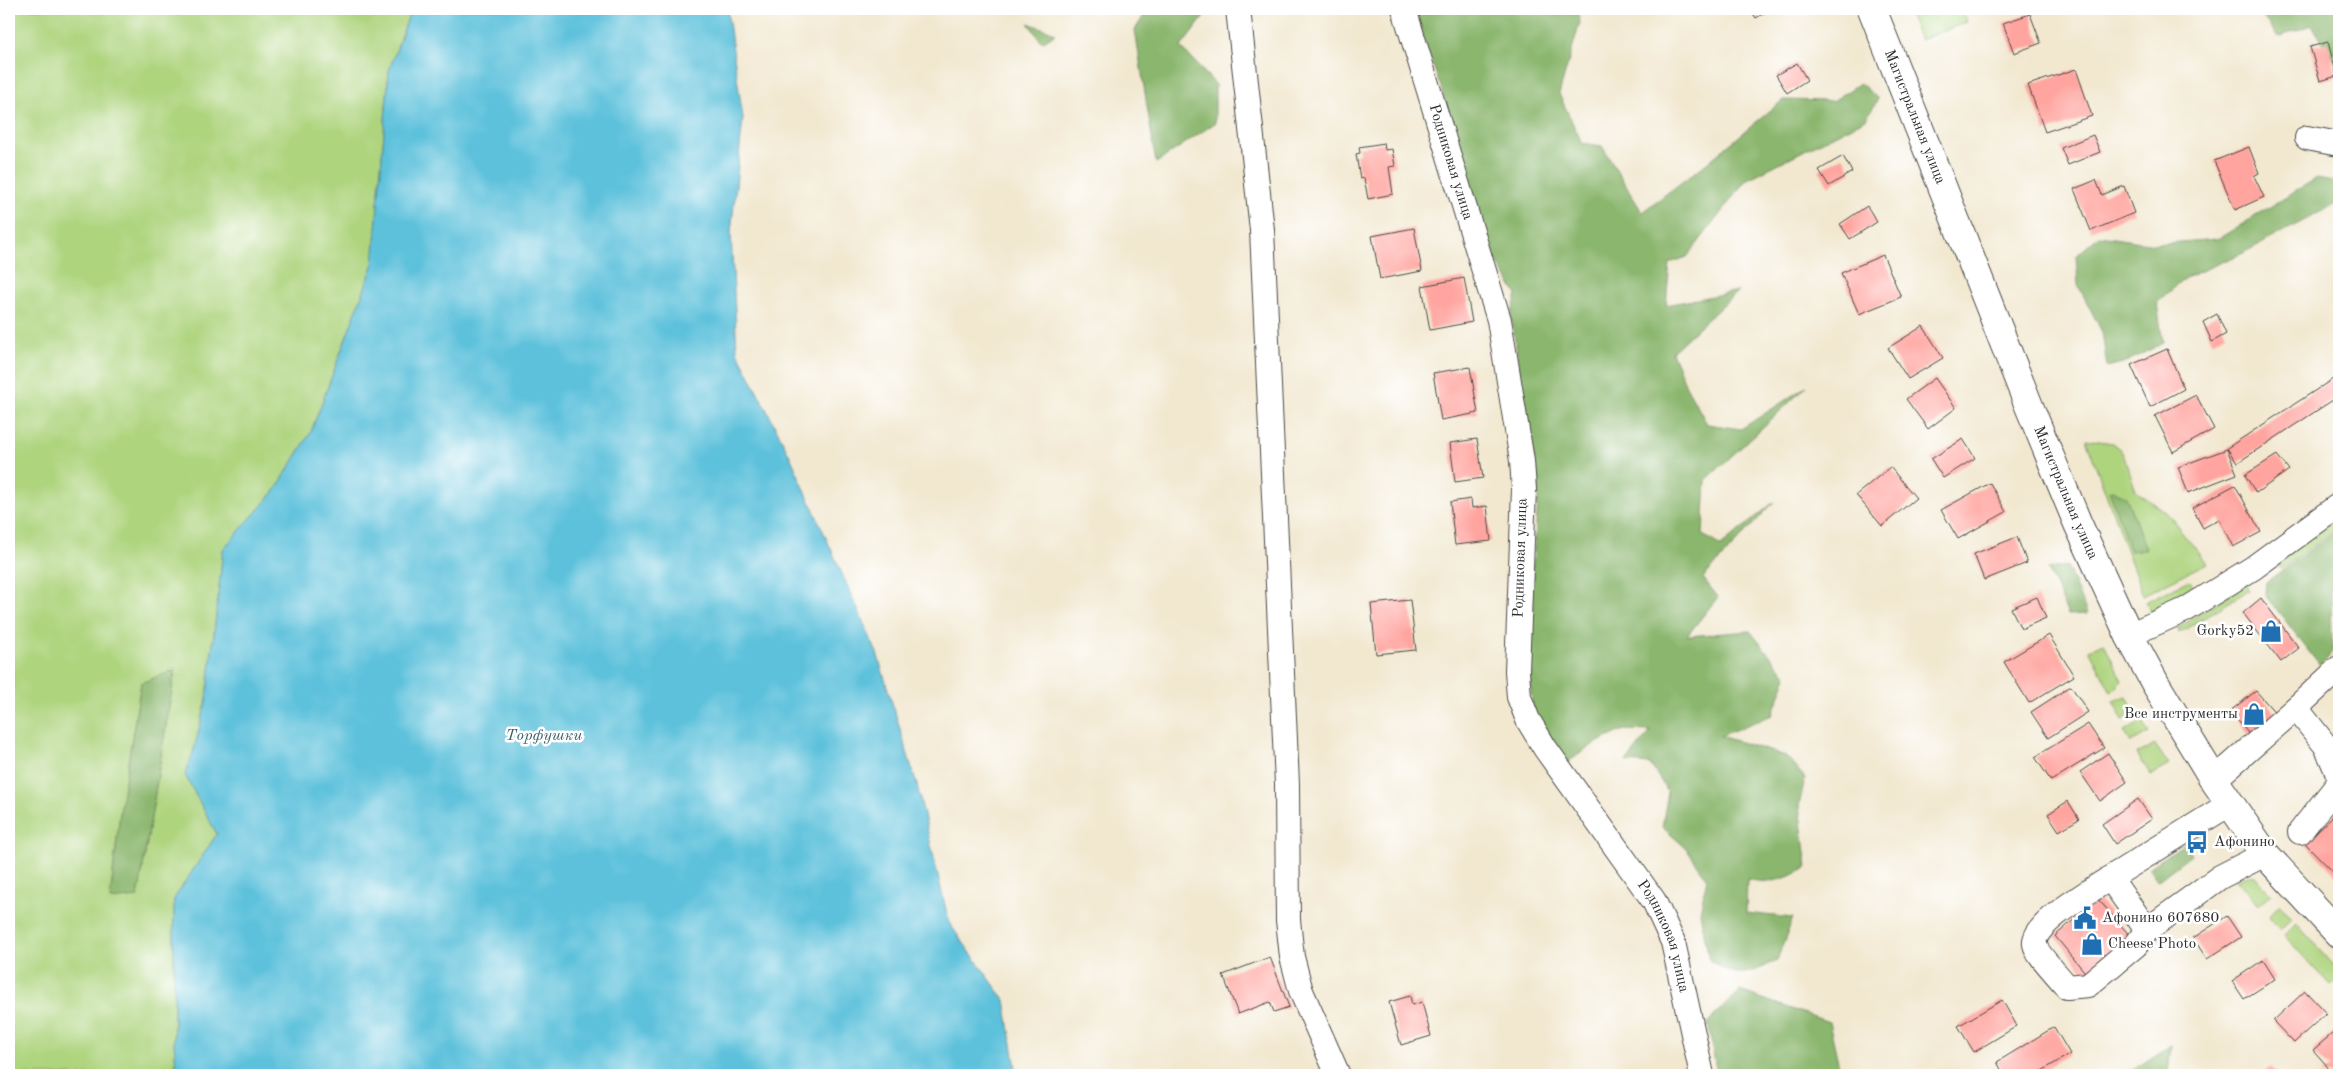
<svg xmlns="http://www.w3.org/2000/svg" width="2348" height="1084" font-family="'Old Standard TT',serif">
<style>
.green{fill:#aed47e;stroke:#6c8054;fill-rule:evenodd}
.forest{fill:#8ab66d;stroke:#5a704c}
.water{fill:#5dc1db;stroke:#447683}
.building{fill:#ffa49f}
.lines{fill:none;stroke-linecap:round;stroke-linejoin:round}
.minor-casing{stroke:#494744;stroke-width:26}
.major-casing{stroke:#494744;stroke-width:30}
.minor{stroke:#fff;stroke-width:24}
.major{stroke:#fff;stroke-width:28}
.labels{text-anchor:middle;dominant-baseline:central;stroke-width:5;stroke-linejoin:round;paint-order:stroke}
.street-label{font-size:15px;fill:#2b2b2b;stroke:#fff}
.poi-label{font-size:15px;fill:#2b2b2b;stroke:#fff;text-anchor:start}
.water-label{font-size:16px;font-style:italic;fill:#3c6069;stroke:#fff}
</style>
<rect width="100%" height="100%" fill="#fff"/>
<filter id="ink" filterUnits="userSpaceOnUse"><feTurbulence type="fractalNoise" baseFrequency=".02" numOctaves="2"/><feDisplacementMap in="SourceGraphic" scale="10" xChannelSelector="R" yChannelSelector="G"/><feConvolveMatrix kernelMatrix="1 2 1 2 8 2 1 2 1" color-interpolation-filters="sRGB"/></filter>
<filter id="wash" filterUnits="userSpaceOnUse"><feTurbulence type="fractalNoise" baseFrequency=".0096" numOctaves="4" result="noise"/><feDisplacementMap in="SourceGraphic" scale="20" xChannelSelector="R" yChannelSelector="G"/><feGaussianBlur stdDeviation="1.12" result="paint"/><feColorMatrix in="noise" values="0 0 0 0 0 0 0 0 0 0 0 0 0 0 0 0 0 1.4 0 .05"/><feComposite in="paint" operator="in"/></filter>
<g filter="url(#wash)">
<rect width="100%" height="100%" fill="#f2e8d0"/>
<path class="green" d="M9,9H411L389,71L373,266L311,432L275,491L223,550L207,699L193,753L185,775L217,834L174,899V1042L177,1075H9ZM175,670L138,897L110,899L121,805L141,683Z
M1907,9H1962L1967,22L1920,40Z
M2086,439L2112,443L2122,451L2136,491L2167,513L2207,563L2143,595Z
M2339,516V527L2282,568L2278,567L2277,561Z
M2189,580L2195,588C2182,597 2167,610 2151,611L2145,602Z
M2247,583L2249,590L2179,633L2178,628Z
M2104,643L2122,681L2111,692L2089,649Z
M2127,696L2134,711L2123,721L2113,701Z
M2142,721L2149,733L2131,743L2124,731Z
M2155,745L2169,765L2151,775L2137,754Z
M2247,875L2255,876L2271,894L2259,905L2236,880Z
M2280,904L2292,918L2280,930L2269,916Z
M2296,923L2339,971V977L2330,986L2284,935Z"/>
<path class="forest" d="M1148,9H1210L1181,47L1215,84V123L1156,163L1135,30Z
M1412,9H1576L1580,22L1559,94L1582,143L1602,146L1642,212L1702,167L1783,100L1833,101L1860,83L1878,99L1866,119L1746,180L1687,257L1670,263L1666,305L1738,291L1672,352L1686,386L1707,424L1741,429L1807,386L1706,480L1703,535L1721,546L1774,502L1703,578L1718,597L1687,636L1750,631L1787,676L1772,715L1720,736L1786,756L1805,778L1799,806L1807,868C1786,879 1770,885 1747,879L1746,913L1793,918L1777,960C1747,975 1739,980 1709,960L1700,912L1707,878L1685,847L1662,827L1668,792L1650,764L1626,762L1651,731L1624,730L1594,744L1568,762L1533,712L1526,647L1539,489L1511,316L1517,295L1489,249L1441,87Z
M2257,9H2339V65L2311,25L2278,37Z
M1028,23L1056,33L1042,42Z
M2317,178L2339,182V202L2243,253L2185,278L2157,303L2163,343L2126,362L2107,367L2102,332L2078,285L2076,256L2099,236L2155,244L2218,239Z
M2109,490L2126,496L2146,549L2130,551Z
M2339,529V581L2331,586L2332,652L2320,666L2265,594L2266,582Z
M2067,566L2087,614L2068,615L2048,569Z
M175,670L138,897L110,900L121,805L141,683Z
M2185,843L2191,855L2157,881L2149,868Z
M1740,991L1829,1022L1841,1075H1717L1708,1022Z
M2171,1045L2168,1075H2125Z"/>
<path class="water" d="M411,9H727L743,118L731,233L737,351L790,456L877,653L917,785L949,923L1005,1000L1017,1075H177L174,1042V899L217,834L185,775L193,753L207,699L223,549L275,491L311,432L373,266L389,71Z"/>
<g id="blocks">
<path class="building" d="M1750,9H1771L1756,18Z
M2030,14L2041,43L2014,53L2003,23Z
M2328,42L2337,76L2320,81L2310,47Z
M1797,63L1807,80L1787,93L1776,75Z
M2076,69L2092,116L2045,132L2028,85Z
M2093,135L2100,152L2068,165L2061,148Z
M1384,143L1385,150L1392,149L1395,166L1389,167L1393,194L1368,199L1364,178L1360,179L1356,154L1360,153L1359,147Z
M2249,147L2259,173L2254,176L2264,197L2235,210L2214,161Z
M1843,156L1852,172L1829,186L1819,170Z
M2096,180L2102,195L2124,186L2134,213L2091,231L2074,189Z
M1867,206L1877,222L1850,239L1840,224Z
M1414,228L1422,271L1380,279L1372,236Z
M1883,255L1901,297L1859,314L1841,273Z
M1464,278L1472,322L1430,330L1422,286Z
M2217,314L2226,334L2212,342L2203,322Z
M1923,326L1943,358L1908,379L1888,348Z
M2167,349L2184,389L2150,407L2131,365Z
M1470,367L1478,413L1441,420L1433,373Z
M2339,375V396L2237,463L2227,448Z
M1935,378L1956,408L1928,429L1906,399Z
M2196,395L2214,429L2173,452L2155,416Z
M1477,439L1483,478L1455,482L1450,443Z
M1963,439L1975,458L1943,478L1931,459Z
M2227,449L2237,474L2188,493L2178,467Z
M2277,455L2289,470L2256,493L2245,475Z
M1890,467L1916,498L1882,526L1856,495Z
M1990,483L2006,512L1958,539L1941,510Z
M2235,485L2261,532L2233,547L2219,519L2203,528L2192,508Z
M1471,499L1472,508L1487,506L1491,541L1455,545L1450,502Z
M2017,537L2027,563L1984,580L1974,554Z
M2037,597L2046,618L2021,629L2011,608Z
M2261,598L2299,648L2281,662L2243,613Z
M1410,600L1416,650L1376,654L1371,604Z
M2049,635L2074,676L2029,703L2004,662Z
M2071,686L2088,712L2048,738L2031,712Z
M2256,691L2279,717L2253,739L2230,711Z
M2088,724L2104,748L2051,781L2035,757Z
M2108,753L2127,782L2100,801L2080,772Z
M2138,799L2152,819L2115,844L2102,824Z
M2068,801L2079,819L2059,831L2048,814Z
M2339,810V878L2305,843Z
M2098,899L2132,938L2088,976L2055,936Z
M2227,916L2241,937L2207,959L2193,938Z
M1270,957L1289,1007L1274,1012L1270,1002L1238,1014L1223,975Z
M2263,960L2275,979L2244,999L2232,981Z
M2305,991L2326,1013L2294,1043L2273,1021Z
M1410,996L1412,1005L1422,1002L1431,1036L1401,1045L1389,1002Z
M2002,1000L2017,1026L1974,1052L1958,1026Z
M2054,1027L2070,1054L2035,1075H2004L1997,1062Z
M2339,1028V1075H2320L2329,1068L2313,1050Z
M2271,1067L2278,1075H2260Z"/>
</g>
</g>
<g filter="url(#ink)">
<use href="#blocks" fill-opacity="0" stroke="#494744" stroke-width="1"/>
<g class="lines">
<defs>
<g id="minor">
<path d="M1238,9L1262,230L1287,784L1288,920L1292,957L1301,991L1338,1075"/>
<path id="s1" d="M1404,9L1499,320L1522,461L1524,489L1517,671L1519,697L1528,720L1545,748L1654,901L1673,942L1702,1075"/>
<path d="M2307,138L2339,144"/>
<path d="M2129,635L2185,610L2253,568L2339,505"/>
<path d="M2339,668L2296,708L2326,746L2339,776"/>
<path d="M2214,780L2296,708"/>
<path d="M2231,803L2110,878L2147,930L2220,877L2265,854"/>
<path d="M2300,832L2339,783"/>
<path d="M2110,878C2094,889 2031,924 2035,944C2036,954 2060,977 2067,987L2088,985L2136,945L2147,930"/>
</g>
<g id="major">
<path id="s2" d="M1872,9L2029,406L2078,524L2129,635L2155,683L2214,780L2265,854L2339,934"/>
</g>
</defs>
<use href="#minor" class="minor-casing"/>
<use href="#major" class="major-casing"/>
<use href="#minor" class="minor"/>
<use href="#major" class="major"/>
</g>
</g>
<defs>
<symbol id="shop-bare" viewBox="-9 -9 18 18"><path d="M-5-2.5h2.3a2.7 3.5 0 0 1 5.4 0H5L5.5 6h-11ZM-1.5-2.5h3a1.5 2.3 0 0 0-3 0Z" fill="#1f6fb2" stroke="#fff" stroke-width="2.5" paint-order="stroke"/></symbol>
<symbol id="bus-bare" viewBox="-9 -9 18 18"><path d="M-5-6H5V4H4V6H2V4H-2V6H-4V4H-5ZM-3.5-4V0h7V-4ZM-3.5 1.2v1.5H-2V1.2ZM2 1.2v1.5H3.5V1.2Z" fill="#1f6fb2" stroke="#fff" stroke-width="2.5" paint-order="stroke"/></symbol>
<symbol id="civic-bare" viewBox="-9 -9 18 18"><path d="M-.6-6.5H3V-4.5H.6V-3L4-1V1h2V6H-6V1h2V-1L-.6-3ZM-1.2 2.5V6h2.4V2.5Z" fill="#1f6fb2" stroke="#fff" stroke-width="2.5" paint-order="stroke"/></symbol>
</defs>
<g fill-rule="evenodd">
<use href="#shop-bare" x="2255" y="615" width="32" height="32"/>
<use href="#shop-bare" x="2238" y="698" width="32" height="32"/>
<use href="#bus-bare" x="2181" y="826" width="32" height="32"/>
<use href="#civic-bare" x="2069" y="902" width="32" height="32"/>
<use href="#shop-bare" x="2076" y="928" width="32" height="32"/>
</g>
<g class="labels">
<g class="street-label">
<text stroke="none"><textPath href="#s2" startOffset="116">Магистральная улица</textPath></text>
<text stroke="none"><textPath href="#s1" startOffset="160">Родниковая улица</textPath></text>
<text stroke="none"><textPath href="#s2" startOffset="521">Магистральная улица</textPath></text>
<text transform="translate(1521 558) rotate(-88)">Родниковая улица</text>
<text stroke="none"><textPath href="#s1" startOffset="986">Родниковая улица</textPath></text>
</g>
<g class="poi-label">
<text x="2254" y="631" text-anchor="end">Gorky52</text>
<text x="2238" y="714" text-anchor="end">Все инструменты</text>
<text x="2214" y="842">Афонино</text>
<text x="2102" y="918">Афонино 607680</text>
<text x="2108" y="944">Cheese Photo</text>
</g>
<g class="water-label">
<text x="544" y="736">Торфушки</text>
</g>
</g>
<rect width="2348" height="1084" fill="none" stroke="#fff" stroke-width="30"/>
</svg>
